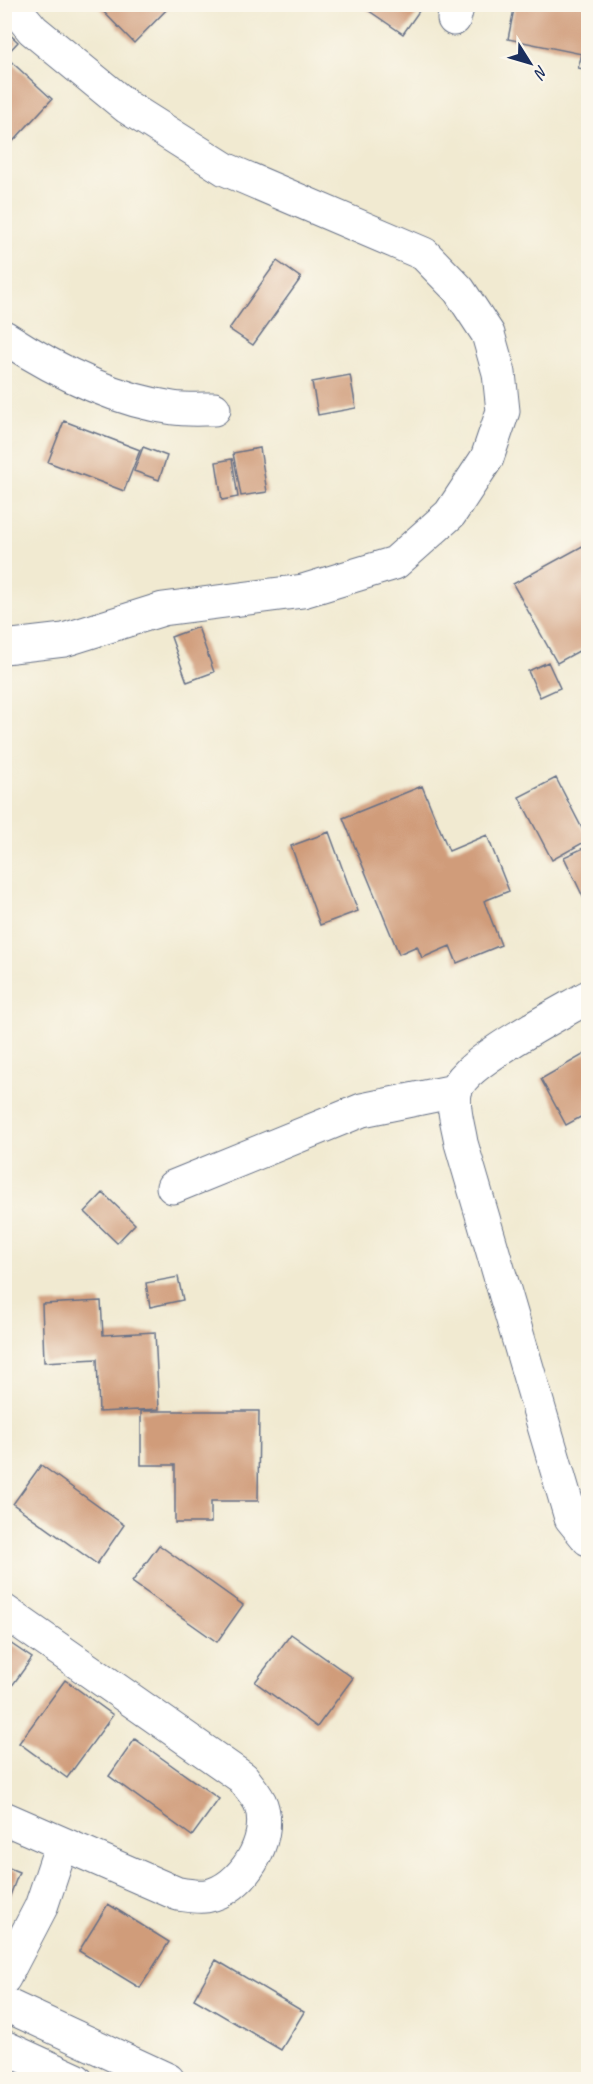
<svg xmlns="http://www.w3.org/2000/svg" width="593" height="2084" font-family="Caveat,sans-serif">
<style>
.building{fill:#d09c7a}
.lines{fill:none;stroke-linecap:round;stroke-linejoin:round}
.minor-casing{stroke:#667086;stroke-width:35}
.minor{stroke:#fff;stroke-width:33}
</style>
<rect width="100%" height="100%" fill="#fbf7ec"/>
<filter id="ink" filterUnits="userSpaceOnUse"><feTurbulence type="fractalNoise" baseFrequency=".0167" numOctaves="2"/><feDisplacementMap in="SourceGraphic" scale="12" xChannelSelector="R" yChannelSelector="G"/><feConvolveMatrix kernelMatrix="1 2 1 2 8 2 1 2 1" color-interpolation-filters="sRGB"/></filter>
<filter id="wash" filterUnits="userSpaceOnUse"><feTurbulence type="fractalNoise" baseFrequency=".008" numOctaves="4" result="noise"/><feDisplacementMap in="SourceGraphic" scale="24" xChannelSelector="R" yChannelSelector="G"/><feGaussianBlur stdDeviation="1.35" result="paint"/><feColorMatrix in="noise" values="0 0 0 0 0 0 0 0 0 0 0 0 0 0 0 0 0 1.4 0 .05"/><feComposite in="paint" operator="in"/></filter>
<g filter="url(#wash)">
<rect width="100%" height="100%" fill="#f1ead1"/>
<g id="blocks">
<path class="building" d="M96,4H169L170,6L134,43Z
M359,4H424L403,34Z
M515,4H588V70L578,68L582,54L508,39Z
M4,29L18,42L5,56L52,99L4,151Z
M277,261L301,278L253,345L229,329Z
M350,375L356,408L318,415L312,382Z
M64,421L140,450L124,491L48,462Z
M143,447L167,456L159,480L134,471Z
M260,448L267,492L241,496L233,453Z
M232,459L238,497L222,500L216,462Z
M588,543V646L557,663L513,584Z
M198,627L214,672L187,682L171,637Z
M548,662L560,688L540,697L528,671Z
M556,778L588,840L552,860L519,797Z
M422,786L449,851L487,835L509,891L484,901L501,945L457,963L450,946L422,958L417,946L399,954L343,818Z
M329,832L358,911L320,925L291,846Z
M588,846V902L586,903L564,857Z
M588,1052V1113L566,1125L541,1079Z
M103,1193L135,1224L117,1243L85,1212Z
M178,1277L183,1300L150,1307L146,1283Z
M101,1301L103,1335L155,1332L159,1409L99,1412L97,1359L44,1362L42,1304Z
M141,1411H259L258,1501H211V1523H175V1465H141Z
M41,1465L124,1525L97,1564L13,1504Z
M159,1545L243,1605L217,1642L132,1582Z
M291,1634L353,1678L317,1727L255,1682Z
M4,1639L32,1658L4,1697Z
M65,1680L113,1715L67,1778L19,1743Z
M135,1739L219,1799L192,1836L109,1776Z
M4,1866L19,1872L5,1909H4Z
M108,1904L169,1942L140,1988L79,1951Z
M216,1960L304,2012L281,2050L194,1999Z"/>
</g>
</g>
<g filter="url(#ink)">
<use href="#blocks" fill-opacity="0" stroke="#667086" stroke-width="1.5"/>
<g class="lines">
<defs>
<path id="minor" d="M454,19L458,4
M4,337C53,369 114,400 173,408C186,410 201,409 214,409
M4,647L64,640L163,609L303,591L395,563L450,514L487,458L503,411L499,373L488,334L459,290L424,254L225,169L127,107L33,30L11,4
M588,997C561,1013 460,1064 455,1093C452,1109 459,1128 461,1143L571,1518L588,1539
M173,1187L362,1110L455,1091
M4,1611L243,1778C248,1786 258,1796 261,1805C273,1840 242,1890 206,1896C198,1897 187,1895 178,1894L4,1818
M4,1978L41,1907L62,1844
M4,2004L168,2080
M4,2047L76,2080"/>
</defs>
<use href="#minor" class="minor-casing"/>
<use href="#minor" class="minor"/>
</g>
</g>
<rect width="593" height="2084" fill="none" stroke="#fbf7ec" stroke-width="24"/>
<g transform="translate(530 63) rotate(127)" stroke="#fbf7ec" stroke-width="4.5" paint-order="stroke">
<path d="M0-4.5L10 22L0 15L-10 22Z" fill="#1b2f5e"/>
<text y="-9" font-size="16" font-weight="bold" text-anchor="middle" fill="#1b2f5e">N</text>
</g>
</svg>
